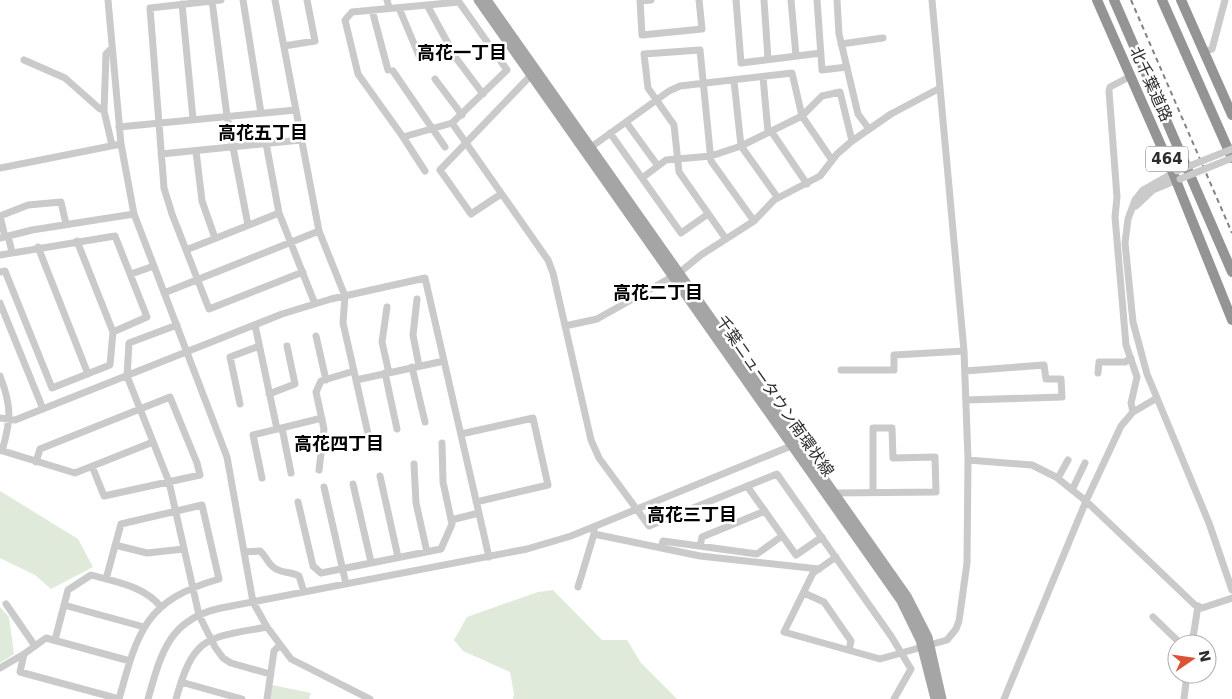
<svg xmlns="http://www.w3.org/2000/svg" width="1232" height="699" font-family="'DejaVu Sans','Noto Sans JP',sans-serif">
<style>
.green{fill:#dfeadb}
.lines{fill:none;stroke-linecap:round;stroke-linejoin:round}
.minor{stroke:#cacaca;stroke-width:7}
.major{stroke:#a5a5a5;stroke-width:9}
.highway{stroke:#949494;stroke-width:10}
.rail{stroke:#828282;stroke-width:2;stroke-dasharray:5 4;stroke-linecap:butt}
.minor-bridge{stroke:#cacaca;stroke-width:7}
.labels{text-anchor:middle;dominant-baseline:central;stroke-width:5;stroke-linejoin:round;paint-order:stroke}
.shield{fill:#fff;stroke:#6c6c6c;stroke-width:1}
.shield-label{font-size:15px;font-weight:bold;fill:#2d2d2d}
.street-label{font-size:16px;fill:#2d2d2d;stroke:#fff}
.neighbourhood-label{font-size:18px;font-weight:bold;fill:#000;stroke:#fff}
</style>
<rect width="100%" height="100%" fill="#fff"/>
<path class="green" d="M0,491L78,539L93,567L51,589L35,575L0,558Z
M553,590L602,640H627L641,663L677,699H513L514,694L510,672L463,651L454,640L467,617L538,592Z
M0,607L9,617L14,654L0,663Z
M272,685L311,693L309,699H270Z"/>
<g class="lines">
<path class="minor" d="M108,0L121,144L134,214L227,457L253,602L267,627L291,659L370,699
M221,0L150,8L164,188L172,214L209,309L303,272
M243,0L261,113
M275,0L319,231L345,296L343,323L356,380L444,361
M387,0L389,8
M640,0L642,35L702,29L699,0
M736,0L741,63L821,53
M764,0L768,59
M791,0L796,56
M817,0L822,70L847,67
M837,0L839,34L858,114L869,129
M212,1L227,116L248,225
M640,1L651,0
M182,4L193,119
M427,5L456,58L483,94
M399,8L420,58
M372,10L388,70
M841,44L883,38
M284,46L315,41L307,0
M1204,51L1212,49L1225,0
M24,60L65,78L100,109L104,108
M393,71L445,147
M1131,76L1110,87L1109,91L1117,197L1115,217L1126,345L1137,377L1131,403L1133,412
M763,77L768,132
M435,79L462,115
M734,81L741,146L778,198
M626,122L658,166
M452,123L403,137L358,74L345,20L352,12L459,2L507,70L452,123L548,260L553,273L591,440L599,458L649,526L777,474L891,636L911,669L894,699
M119,127L296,110
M771,131L807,184
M610,133L681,233L708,214
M403,137L425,171
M266,143L279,213L315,304
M112,145L104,111L106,54L112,48
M587,150L669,91L680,86L792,73L802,116L832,160
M196,151L202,201L215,238
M161,154L301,140
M0,168L121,144
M1175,172L1143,190L1135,200L1128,219L1125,243L1133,322L1147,374L1209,523L1232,590
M642,178L666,160L711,156L741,146L802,116L822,96L840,92L852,141
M501,194L471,214L440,170L534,72
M1136,206L1153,190L1179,179
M8,236L12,252
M5,237L0,216L28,205L61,202L66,224
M0,238L32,230L134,214
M726,239L679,172L674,125L648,88L644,54L700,50L711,161L754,221
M77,241L113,332
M38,247L88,374
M186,250L279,213
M0,255L115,236L147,317L113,332L110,365L52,388L5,271L0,272
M131,274L154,266
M164,293L319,231
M417,299L413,335L419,366
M0,303L43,409
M387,307L382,342L389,373
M177,325L129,343L127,376L169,482L199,615L215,647L223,658L231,663L270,674
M255,325L277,429
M565,326L597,319L679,273L701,255L754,221L774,200L820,176L837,154L852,141L891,114L940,88
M316,336L326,380
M412,367L425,422
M841,370H894V355L964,351
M965,371L1044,365L1046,379H1061L1062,397L966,400
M385,373L397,429
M1098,373L1099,362H1125L1131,358
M0,376C12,407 11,420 2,451
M356,380L371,447
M269,394L295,384L287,346
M240,404L230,357L259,346
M0,418L15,420L282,314L331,299L425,278L489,557
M282,428L291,473
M461,434L533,418L548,485L476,502
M0,450L75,473L153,442
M968,460L1032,465L1056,477L1086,501L1195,605L1202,608L1232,598
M36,462L40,449L170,397L197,463L200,475L104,496L92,466
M414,464L416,503L427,552
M319,470L324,429L316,392L321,381L354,371
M380,476L398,557
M262,478L253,435L322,418
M1058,478L1068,460
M353,484L371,562
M747,486L796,555L822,537
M324,487L346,584
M1072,490L1085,463
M834,493L936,492L935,457L893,458L892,428H873V492
M298,502L313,566L321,573L441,549L452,524L443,482L442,443
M451,520L479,513
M594,534L700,556L819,569
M115,545L147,553L184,549
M700,546L702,537L765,511
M661,548L663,541L757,554L782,536
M244,552L260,551C267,557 268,565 276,569C283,573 292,572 299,576L304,592
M836,557L813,573L784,632L880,659L947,640L956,629L959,621L967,563L968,460L964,351L932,0
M106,579L121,524L202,505L219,579C146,600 138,630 119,699
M578,587L594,534V529
M804,593L824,602L851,641L849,650
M6,604L35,646
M64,605L144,627
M1153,617L1180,643H1192
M55,640L68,590L91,575C116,582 144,586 161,607
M1192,644L1198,606
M0,668L24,654
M181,682L242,699
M119,699L20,672L24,654L46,638L130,661
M148,699C161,653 169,619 221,608L527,549L571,536L796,444
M176,699C194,635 206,638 267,627
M267,699L274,651L279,646
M1004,699L1086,501L1121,426L1133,412L1157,398
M1184,699L1187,674"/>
<path class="major" d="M478,0L901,601L920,640L935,699
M487,0L907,596L928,637L942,699"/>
<path class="highway" d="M1097,0L1173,173L1232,320
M1114,0L1232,272
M1162,0L1232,158
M1181,0L1232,115"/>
<path class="rail" d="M1131,0L1232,233"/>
<path class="minor-bridge" d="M1177,171L1232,149
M1180,179L1232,158"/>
</g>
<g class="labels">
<rect class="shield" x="1146" y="146.5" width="42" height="25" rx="4"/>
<g class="shield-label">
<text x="1167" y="159">464</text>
</g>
<g class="street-label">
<text transform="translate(1151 84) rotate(66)">北千葉道路</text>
<text transform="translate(775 396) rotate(55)">千葉ニュータウン南環状線</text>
</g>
<g class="neighbourhood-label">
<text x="462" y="52">高花一丁目</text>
<text x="263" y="132">高花五丁目</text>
<text x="658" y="292">高花二丁目</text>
<text x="339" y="443">高花四丁目</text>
<text x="692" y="514">高花三丁目</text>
</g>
</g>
<g transform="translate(1192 659) rotate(77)"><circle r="24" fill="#ffffff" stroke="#ababab"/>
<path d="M0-4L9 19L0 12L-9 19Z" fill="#dc5237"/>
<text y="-8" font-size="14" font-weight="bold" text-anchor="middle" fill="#2d2d2d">N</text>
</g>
</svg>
